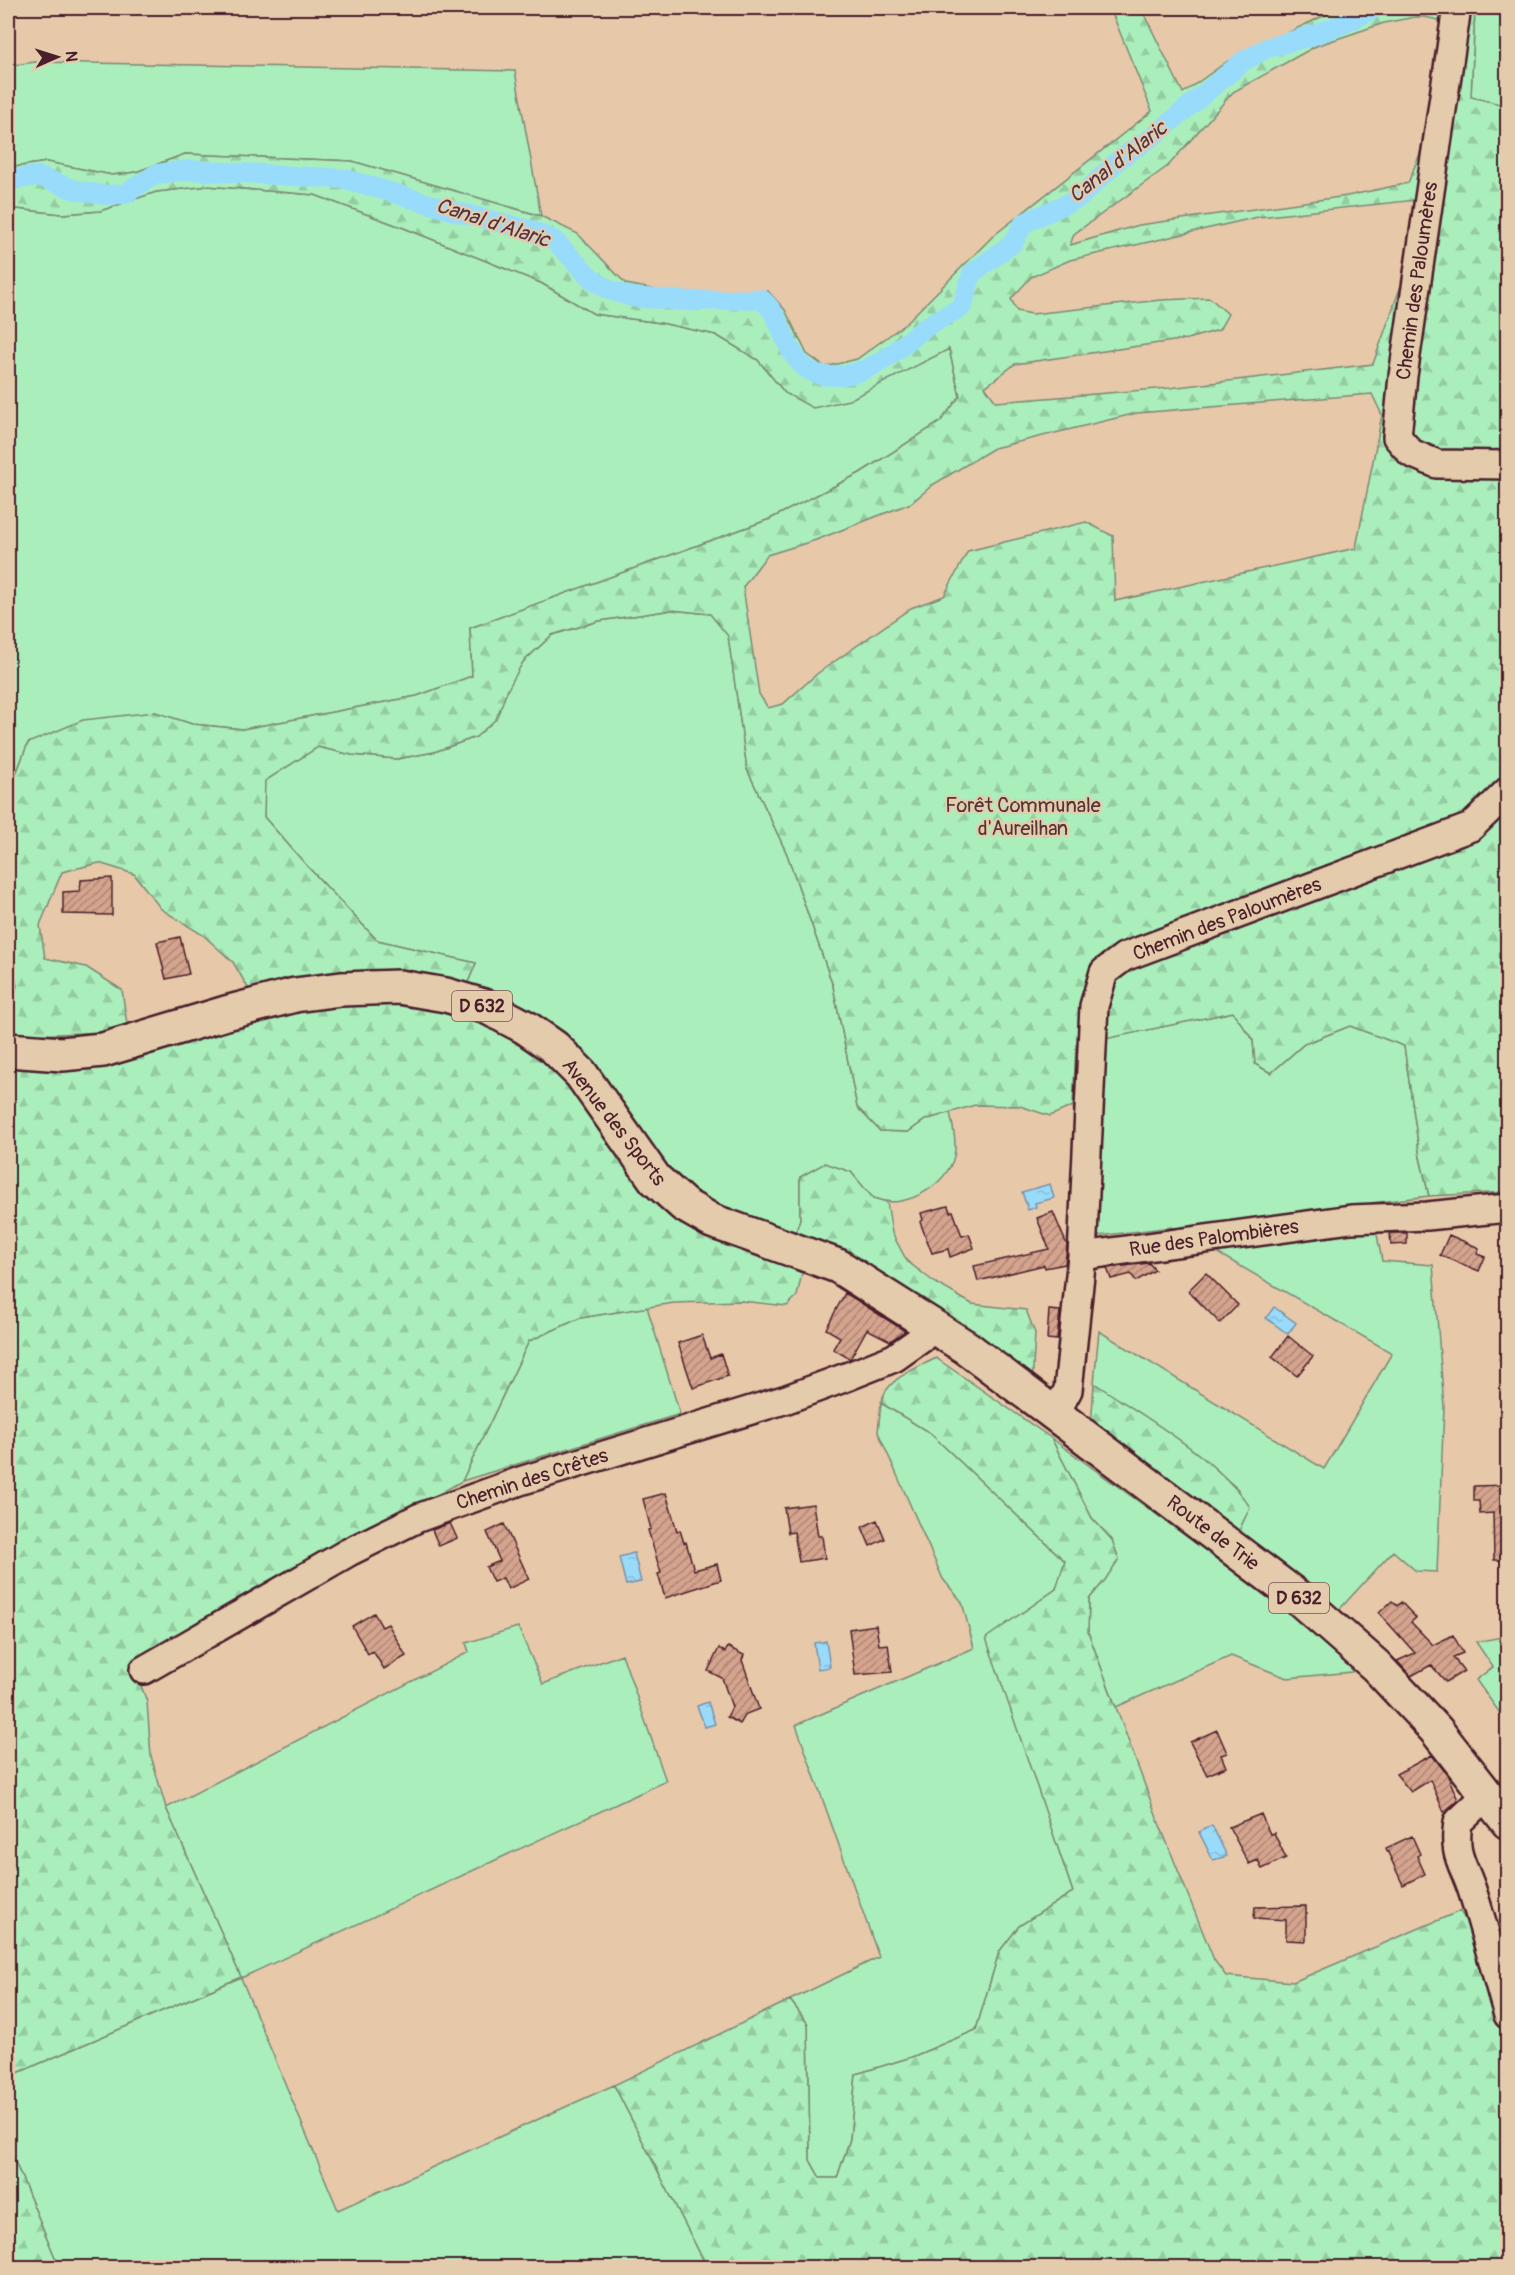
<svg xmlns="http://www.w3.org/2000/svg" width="1515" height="2275" font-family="Pangolin,sans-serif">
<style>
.grass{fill:#aaefbb;stroke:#7a8773;stroke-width:1.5}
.forest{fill:url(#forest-firs);stroke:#7a8773;stroke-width:1.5;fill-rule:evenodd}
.water{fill:url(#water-ripples);stroke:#7990a8;stroke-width:1.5}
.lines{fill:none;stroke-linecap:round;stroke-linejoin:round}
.canal{stroke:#99dbfb;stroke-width:20}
.building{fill:url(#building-hatch);stroke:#4a1f2b;stroke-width:1.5}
.minor-casing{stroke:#4a1f2b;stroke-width:32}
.major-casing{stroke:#4a1f2b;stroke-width:38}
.minor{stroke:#e4cbac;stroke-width:27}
.major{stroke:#e4cbac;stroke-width:33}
.labels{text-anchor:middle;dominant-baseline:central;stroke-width:4.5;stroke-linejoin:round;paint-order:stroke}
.shield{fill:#e4cbac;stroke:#785352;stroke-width:1.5}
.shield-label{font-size:18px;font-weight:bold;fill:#4a1f2b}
.street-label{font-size:20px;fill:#4a1f2b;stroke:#e4cbac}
.park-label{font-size:20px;fill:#543439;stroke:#e4cbac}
.water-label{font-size:21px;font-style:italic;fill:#523240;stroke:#e4cbac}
</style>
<defs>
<pattern id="forest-firs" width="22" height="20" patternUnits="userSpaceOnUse" patternTransform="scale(1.5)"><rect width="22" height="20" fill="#aaefbb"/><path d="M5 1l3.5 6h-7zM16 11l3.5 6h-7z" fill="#94cca1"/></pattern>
<pattern id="water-ripples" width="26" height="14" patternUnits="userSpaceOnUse" patternTransform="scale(1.5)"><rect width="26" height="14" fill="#99dbfb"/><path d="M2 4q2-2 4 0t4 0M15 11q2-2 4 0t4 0" fill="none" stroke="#85bcd7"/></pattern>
<pattern id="building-hatch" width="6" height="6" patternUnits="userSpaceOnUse" patternTransform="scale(1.5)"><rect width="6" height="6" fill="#d5a48e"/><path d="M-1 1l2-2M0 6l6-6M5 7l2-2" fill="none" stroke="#af8574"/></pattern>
</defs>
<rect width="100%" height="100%" fill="#e7c9aa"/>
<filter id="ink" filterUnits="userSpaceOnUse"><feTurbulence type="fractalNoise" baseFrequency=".0167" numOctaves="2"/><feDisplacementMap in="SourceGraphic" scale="12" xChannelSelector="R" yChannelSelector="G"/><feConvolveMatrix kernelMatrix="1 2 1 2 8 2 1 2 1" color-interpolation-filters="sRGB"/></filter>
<g filter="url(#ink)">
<path class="grass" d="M1475,8H1507V106L1471,97Z
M35,62L515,71L541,216L352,161L185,154L136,172L112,175L47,162L8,168V66Z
M208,186L315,195L404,228L541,283L594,314L661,323L716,335L758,360L785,393L901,373L949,349L960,396L941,422L860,473L770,519L470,628L472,676L417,696L243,729L192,724L155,712L28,743L8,795V208L62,214L100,211L156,192Z
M672,610L711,614L728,635L747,769L787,854L833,986L857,1107L880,1131L908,1132L925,1120L950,1112C952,1124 956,1137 955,1149C954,1182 906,1211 876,1199C866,1195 858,1180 851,1172L800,1177V1219L794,1238L737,1216L690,1193L466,987L476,963L377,940L307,866L264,817V781L317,747L352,755L397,759L434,752L476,737L523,662L552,635L599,621Z
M1233,1012L1253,1040L1255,1064L1271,1073L1304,1044L1350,1026L1404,1046L1420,1157L1429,1196L1371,1203L1382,1261L1433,1265L1444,1407L1437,1572L1416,1571L1393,1551L1337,1612L1238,1533V1489L1192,1450L1094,1383L1099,1331L1324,1469L1392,1353L1172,1227L1090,1237L1073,1106L1075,1045Z
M647,1307L680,1414L462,1481L529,1341L580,1318Z
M881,1403L930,1433L1065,1561L1056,1589L987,1638L1073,1892L1019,1926L999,1952L976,2030L912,2057L856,2074L850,2139L837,2178H820L810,2160L808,2024L790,2000L879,1957L796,1725L974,1648L962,1602L943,1579L878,1432Z
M1051,1438L1320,1633L1356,1665L1352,1672L1287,1678L1231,1656L1116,1707L1088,1632L1089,1599L1105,1580L1112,1540L1092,1518Z
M518,1627L543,1684L622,1654L666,1781L241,1978L338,2210L614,2085L707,2267H59L8,2145V2077L241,1977L166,1808L469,1652L466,1643Z
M1502,1637L1507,1638V1723L1476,1680L1493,1667L1476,1642Z"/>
<path class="forest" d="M1110,8H1141L1183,93L1228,61L1340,8H1475L1471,97L1508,106L1507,1192L1429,1196L1420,1157L1404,1046L1350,1026L1304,1044L1271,1073L1255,1064L1253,1040L1233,1012L1076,1045L1073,1106L1050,1116L1020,1106L975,1105L925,1120L908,1132L880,1131L857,1107L833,986L787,854L747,769L728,636L710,614L672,610L599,621L552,635L523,662L508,689L496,719L476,737L434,752L397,759L352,755L318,747L265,781L264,817L307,866L377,940L476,963L466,987L251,993L233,962L203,935L161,909L134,874L99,863L62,872L40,925L45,958L86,967L122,990L128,1031L8,1036V1007L17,986L9,942L8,795L28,743L83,720L155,712L192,724L243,729L417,696L472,676L470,628L770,519L860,473L940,422L960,396L949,349L849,400L813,408L785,393L758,360L716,335L661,323L594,314L541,283L404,228L315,195L208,186L156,192L100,211L62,214L8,208V168L47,162L112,175L136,172L185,154L352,161L541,216L578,234L626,284L672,293L768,291L785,310L807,354L825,367L857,359L905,324L993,236L1152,111ZM1415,17H1425L1443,21L1421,151L1408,183L1347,196L1139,225L1070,245L1074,234L1168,166L1233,92L1316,46L1384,23ZM1416,200L1414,233L1403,280L1373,364L1169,388L996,402L985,387L1015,364L1187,339L1219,330L1228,314L1210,298L1161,300L1032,314L1017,311L1011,299L1031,277L1070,260L1258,217ZM1372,394L1382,415L1356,548L1115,601L1113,536L1086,522L968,551L944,596L911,608L818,673L783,704L768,708L759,694L743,587L767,555L816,540L911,503L934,484L994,448L1137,413Z
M336,1004L420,1005L476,1016L524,1039L565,1077L718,1238L802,1273L797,1296L787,1306L741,1301L674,1303L580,1318L529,1341L462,1481L134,1666L147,1702L151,1756L166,1808L241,1977L8,2077V1063Z
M825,1163L851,1172L873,1198L887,1202L892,1233L907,1261L934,1282L972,1304L1026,1310L1035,1333L1032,1385L794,1238L800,1219V1177Z
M1505,1324H1507V1369L1499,1360Z
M936,1358L1051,1438L1092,1518L1112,1540L1119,1559L1105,1580L1089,1599L1088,1632L1157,1818L1214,1960L1226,1976L1293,1982L1460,1911L1478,1941L1507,2051V2267H707L614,2085L790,2000L808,2024L810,2160L820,2178H837L850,2139L856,2074L912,2057L976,2030L999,1952L1019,1926L1073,1892L986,1638L1056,1589L1065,1561L930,1433L881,1403C886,1378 916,1369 936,1358Z
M1094,1383C1145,1417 1216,1457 1250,1507L1238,1533L1091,1429Z
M8,2145L59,2267H8Z"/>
<path class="water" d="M1050,1184L1054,1198L1035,1203L1036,1207L1028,1210L1022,1192Z
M1274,1307L1296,1323L1288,1334L1266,1318Z
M634,1553L641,1582L626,1585L619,1557Z
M826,1641L830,1667L818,1669L814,1643Z
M708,1702L715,1724L705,1727L697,1706Z
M1212,1825L1227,1856L1213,1860L1199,1832Z"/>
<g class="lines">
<path class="canal" d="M8,180L38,176L75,190L104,195L125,194L156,174L190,170L346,179L457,212L530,230L555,241L591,278L609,290L631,297L688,301L761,299C782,315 782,345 801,364C823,386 863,374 886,358C901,348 914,335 929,325C940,318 951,313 962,307L972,273L1013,243L1024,223L1079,198L1121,158L1155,135L1242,62L1267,48L1314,35L1350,21L1375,8"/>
</g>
<path class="building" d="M112,878V915L63,914V892L80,891L81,880Z
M180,937L189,974L166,979L157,942Z
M948,1206L950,1212L953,1211L962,1236L969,1234L974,1248L950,1257L948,1249L932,1253L920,1222L923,1220L921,1213Z
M1053,1212L1067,1245L1065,1264L1045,1268L1044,1265L978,1281L974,1266L1049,1249L1037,1218Z
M1390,1233H1407V1244L1391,1245Z
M1449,1235L1479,1248L1477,1254L1485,1257L1479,1271L1440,1255Z
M1149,1263L1155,1270L1136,1281L1131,1274L1111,1279L1107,1268Z
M1206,1273L1238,1305L1220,1323L1188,1291Z
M845,1293L855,1299L905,1331L890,1341L867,1329L850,1359L833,1349L840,1337L826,1329Z
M1049,1310L1060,1311L1057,1340L1047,1339Z
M702,1335L710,1358L721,1354L728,1376L693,1388L678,1343Z
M1288,1336L1313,1356L1297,1376L1272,1357Z
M1508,1485V1560H1494L1493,1513L1480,1514L1479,1501H1474V1486Z
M666,1493L677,1531L680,1530L684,1543L686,1542L694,1570L717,1564L721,1580L665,1598L658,1574L661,1573L648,1530L651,1529L643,1499Z
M813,1504L818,1536H822L825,1558L799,1562L794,1532L788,1533L784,1508Z
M877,1520L885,1539L870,1546L862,1527Z
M450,1523L457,1538L439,1546L432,1530Z
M504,1524L529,1579L508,1589L503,1578L493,1582L486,1567L500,1561L487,1532Z
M1392,1601L1397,1606L1401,1602L1416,1618L1411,1622L1433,1645L1453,1635L1463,1653L1453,1657L1464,1671L1446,1682L1431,1665L1411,1676L1397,1661L1415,1653L1379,1613Z
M374,1613L382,1627L388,1624L406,1656L384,1669L373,1651L368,1654L352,1626Z
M876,1625L879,1645L888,1644L892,1672L855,1675L849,1629Z
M728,1647L744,1655L742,1660L759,1709L746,1714L740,1724L727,1717L732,1707L722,1678L708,1671L719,1648L725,1652Z
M1217,1730L1227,1753L1221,1755L1226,1767L1207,1775L1190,1742Z
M1432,1755L1447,1774L1458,1800L1444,1812L1430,1780L1411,1792L1396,1774Z
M1261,1814L1270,1834L1274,1833L1286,1858L1262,1869L1258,1860L1249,1864L1229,1827Z
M1412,1836L1420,1854L1417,1856L1425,1874L1403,1885L1386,1848Z
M1306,1906V1941L1286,1940V1920L1254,1918L1255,1907Z"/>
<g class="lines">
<defs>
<path id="minor" d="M1454,8L1456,14L1403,376L1397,437L1411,453L1437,464L1508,465
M1082,1256L1094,1006L1104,972L1124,957L1471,827L1508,791
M1055,1414L1068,1390L1082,1256L1351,1219L1427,1216L1508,1208
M144,1670L349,1552L418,1518L520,1481L787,1399L849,1376L894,1358L921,1339L933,1325
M1486,1796L1458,1822C1453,1857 1463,1862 1473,1893C1486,1933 1496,1974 1508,2015"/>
<path id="major" d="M8,1050L62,1054L103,1050L226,1013L295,995L341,989L399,987L446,995L487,1007L525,1027L554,1047L581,1074L655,1179L684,1205L712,1221L838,1266L967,1348L1300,1599L1376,1666L1436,1730L1508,1822"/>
</defs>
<use href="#minor" class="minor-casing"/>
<use href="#major" class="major-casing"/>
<use href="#minor" class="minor"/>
<use href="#major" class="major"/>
</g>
</g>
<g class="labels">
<g class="shield">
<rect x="452" y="991" width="60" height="30" rx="4.5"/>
<rect x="1269" y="1583" width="60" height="30" rx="4.5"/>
</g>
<g class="shield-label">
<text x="482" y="1006">D 632</text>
<text x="1299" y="1598">D 632</text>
</g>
<g class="street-label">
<text transform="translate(1417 281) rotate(-82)">Chemin des Paloumères</text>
<text transform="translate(1227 919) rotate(-21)">Chemin des Paloumères</text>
<text transform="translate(614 1122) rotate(52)">Avenue des Sports</text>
<text transform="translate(1214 1238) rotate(-8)">Rue des Palombières</text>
<text transform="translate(532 1479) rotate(-18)">Chemin des Crêtes</text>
<text transform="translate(1213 1533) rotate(37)">Route de Trie</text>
</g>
<g class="park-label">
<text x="1023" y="805">Forêt Communale<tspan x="1023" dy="23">d'Aureilhan</tspan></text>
</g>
<g class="water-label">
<text transform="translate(1118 162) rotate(-38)">Canal d'Alaric</text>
<text transform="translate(493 223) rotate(18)">Canal d'Alaric</text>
</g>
</g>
<rect width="1515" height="2275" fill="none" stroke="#e4cbac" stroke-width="30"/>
<rect x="15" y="15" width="1485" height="2245" fill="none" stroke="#4a1f2b" stroke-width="2" filter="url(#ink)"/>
<g transform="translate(57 57) rotate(87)" stroke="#e4cbac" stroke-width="4.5" paint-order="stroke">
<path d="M0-4.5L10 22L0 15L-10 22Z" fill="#4a1f2b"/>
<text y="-9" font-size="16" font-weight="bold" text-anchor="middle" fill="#4a1f2b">N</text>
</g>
</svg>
